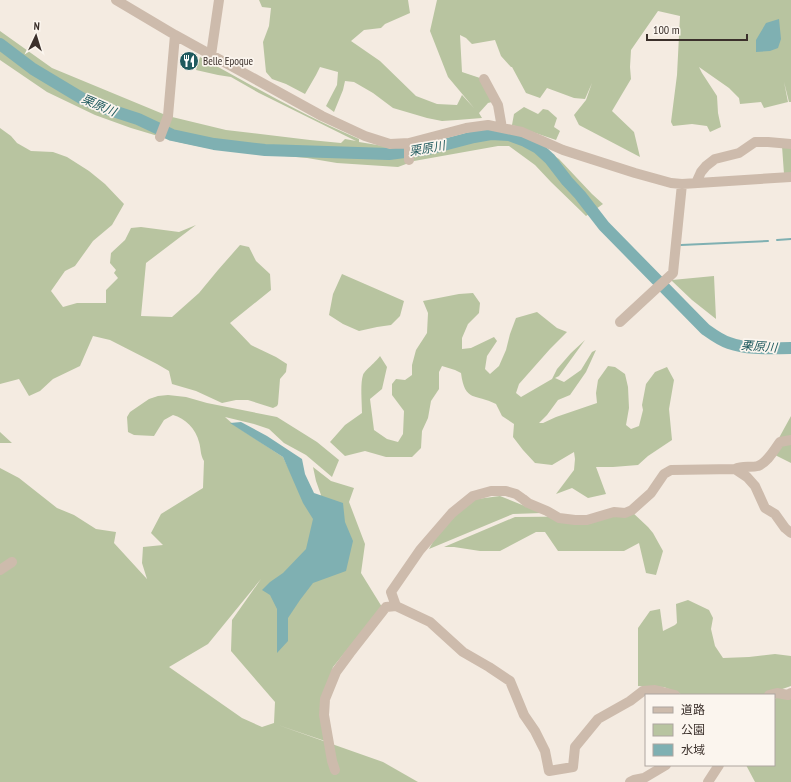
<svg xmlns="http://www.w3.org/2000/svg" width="791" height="782" font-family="'PT Sans Narrow','Noto Sans JP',sans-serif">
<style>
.green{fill:#b8c4a0;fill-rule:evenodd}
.water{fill:#7fb0b2}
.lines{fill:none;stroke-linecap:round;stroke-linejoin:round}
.stream{stroke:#7fb0b2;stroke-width:2}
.river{stroke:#7fb0b2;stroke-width:12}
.minor{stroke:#cdbbac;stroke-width:10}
.labels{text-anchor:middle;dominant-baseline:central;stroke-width:3.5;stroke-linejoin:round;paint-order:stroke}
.poi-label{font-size:11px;fill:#3b302b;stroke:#fbf5ee;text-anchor:start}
.water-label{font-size:12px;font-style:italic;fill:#1f5a5e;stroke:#fbf5ee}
</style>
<rect width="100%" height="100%" fill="#f4ebe1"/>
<path class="green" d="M259,0H408L410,13L385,24L381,28L364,30L351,41L380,61L416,96L437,104L457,105L462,95L474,108L448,77L430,31L437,0H791V102H789L784,82L788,102L764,108L761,102L740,104L739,98L729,88L699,67L702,73L717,96L718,113L721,127L710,132L707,126L692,124L673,126L671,122L677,75L680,16L658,11L631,50L630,67L631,79L612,111L634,132L640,157L579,125L574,115L586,100L592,83L585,99L574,98L547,88L540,98L526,93L512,67H511L501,56L495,40L472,44L466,38L460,35L462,72L480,78L492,102L488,103L479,113L482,118L457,120L442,121L427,118L393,108L373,93L354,82L345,81L343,90L334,112L326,106L337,85L338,72L320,67L316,75L305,94L286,84L272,79L266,72L263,42L269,26L271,8L262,7Z
M0,31L52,68L168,116L226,130L310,140L341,143L345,139L356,141L259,93L231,77L218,75L196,70L200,57C253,86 304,116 359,139V142L396,148L427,144L474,131L497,130L526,137L559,159L592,194L603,204L586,216L551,182L535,165L509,146H498L414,161L398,167L337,163L307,158L239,152L202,147L178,142L131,128L95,115L47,92L0,60Z
M524,107L538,114L543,109L548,110L557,118L554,127L560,131L556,140L512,125L514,114Z
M0,128L11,136L17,143L31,151L53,152L67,157L89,171L105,184L124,204L112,225L93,241L75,266L65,271L51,291L63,307L77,303H106V290L118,278L114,273L116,270L110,263L111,253L125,240L131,228L141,227L179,232L196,225L146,263L141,316L172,317L199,293L218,270L240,245L249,247L256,261L270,274L271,290L230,323L251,345L276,357L287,364L286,372L280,379L278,404L277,406L273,408L248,400H236L222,403L196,391L172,384L169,371L157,364L110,340L93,336L80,366L53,379L40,391L29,396L19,379L0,384Z
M782,146H791V174H784Z
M342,274L404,301L400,316L391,325L377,327L359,331L343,324L329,315L333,294Z
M714,276L716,319L692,300L672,281V280Z
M473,293L480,303L479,313L468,324L462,338V349L471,348L494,337L497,341L487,356L485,369L490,374L499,366L506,350L510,334L516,318L537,312L557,328L567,332L550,349L519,384L516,393L521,397L552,379L557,369L571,353L585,340L559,376L555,378L564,382L581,370L592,352L596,350L586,372L570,395L558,400L547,415L539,423H543L556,417L597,403L596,393L598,380L608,366L615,367L625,374L628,387L629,408L626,425L631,429L639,426L643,410L642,405L646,384L655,372L667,367L674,380L669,409L672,440L648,456L638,465L613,467H596L606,494L588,498L572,488L556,494L574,470L575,459L574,452L552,465L535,463L523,450L513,437L514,424L502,416L496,404C475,393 465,403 461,373L455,370L442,366L439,372V389L431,401L428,418L422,431L421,448L412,457H386L365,451L345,456L330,442L345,425L362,413C362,403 360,384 363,375C364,371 377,361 380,356L387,367L382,389L370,399L374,430L387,439L398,442L403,434L404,411L392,395V384L396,379L405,380L412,375V365L416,350L427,333L428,313L423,301L459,294Z
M168,395L186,397L207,403L277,417L317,442L339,460L332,477L306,455L284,443L269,429L254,424L225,417L234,425L283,457L309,511L321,495L316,481L313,467L331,481L354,488L349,502L365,544L361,573L382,607L333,667L322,702L325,741L278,725L383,762L418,782H0V468L19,478L57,508L74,515L96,529L116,532L114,543L147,579L142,563L143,547L163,545L151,533L161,514L203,488L204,461C200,455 201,448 199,442C196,429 185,418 173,415L164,420L154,436L134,435L128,432L127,417L130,412L149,399L158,396ZM261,579L232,620L231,651L275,702L274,723L262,727L242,718L169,667L208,644Z
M791,416V463L773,454L774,447Z
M0,432L12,443H0Z
M500,496L542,513L513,514L429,549L438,533L464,506L477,499Z
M632,512L648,527L653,533L663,551L656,575L646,573L639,543L624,551H558L545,532H536L500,551H480L454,547H444L515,517L623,516Z
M688,600L709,610L713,618L711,629L715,646L723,658L749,657L775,654L791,656V686L765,695H683L664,687L638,686V628L650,611L660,609L663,631L675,625L677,623L676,604Z
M791,692V782H755L746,765H774V699Z"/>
<path class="water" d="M779,19L781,39L778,48L770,51L756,52V40L766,23Z
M241,422L267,436L302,459L305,474L314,493L343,503L345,522L353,541L346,571L313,583L300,600L288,618V641L277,653V609L270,595L262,590L270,582L283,573L306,549L313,519L303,503L283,457L230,423Z"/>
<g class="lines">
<path class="stream" d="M777,240L791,239
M681,245L768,241"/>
<path class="river" d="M0,44L33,69L83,99L107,109L138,119L172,135L214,144L265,150L389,154L428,149L474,137L491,134L509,135L525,141L538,148L550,159L567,181L580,195L604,226L705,329C712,334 720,340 729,343C749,350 771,348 791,348"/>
<path class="minor" d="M116,0L175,35L322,116L365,136L390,144L409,143L466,128L488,125L522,132L563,150L635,173L671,183L682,184L791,177
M211,55L219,0
M484,79L498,105L502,128
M160,137L168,116L175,35
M409,143V160
M696,183L701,172L706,166L715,159L739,153L755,142H768L791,144
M620,322L673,273L682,184
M735,469L747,477L755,486L765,508L775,514L785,528L791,533
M0,570L12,562
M396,606L391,592L420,550L452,513L473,496L491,491H506L516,494L523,499L528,503L547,511L559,518L575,520H587L614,512L625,513L632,510L651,493L664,474L671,470L735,469C743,465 750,468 758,466C768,462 774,450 780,442L791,440
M769,695L777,693L788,695L791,693
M335,770L332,761L324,715L325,699L336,672L350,653L386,607L396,606L430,622L463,652L489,667L510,681L524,715L535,731L545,751L549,771L573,767L575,747L598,719L630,701L643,691L655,690L675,695
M630,782L634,780L644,778L666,765
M708,782L719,765"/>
</g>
<defs>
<symbol id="restaurant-disc" viewBox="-11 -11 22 22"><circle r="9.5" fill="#1f5a5e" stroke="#fbf5ee"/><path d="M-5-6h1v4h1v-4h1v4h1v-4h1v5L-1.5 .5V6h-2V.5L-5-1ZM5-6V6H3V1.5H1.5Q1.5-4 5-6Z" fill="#fff"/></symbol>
</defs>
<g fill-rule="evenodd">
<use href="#restaurant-disc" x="178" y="50" width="22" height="22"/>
</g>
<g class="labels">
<g class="poi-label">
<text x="203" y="61">Belle Epoque</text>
</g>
<g class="water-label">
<text transform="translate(99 105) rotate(23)">栗原川</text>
<text transform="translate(427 148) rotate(-10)">栗原川</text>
<text transform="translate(759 346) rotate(4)">栗原川</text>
</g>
</g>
<rect x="645" y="694" width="130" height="72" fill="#fbf5ee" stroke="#aea6a0"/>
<rect x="653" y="707" width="20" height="6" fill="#cdbbac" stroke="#aea6a0"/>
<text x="681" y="714" font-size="12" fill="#3b302b">道路</text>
<rect x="653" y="724" width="20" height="12" fill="#b8c4a0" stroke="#aea6a0"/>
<text x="681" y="734" font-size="12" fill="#3b302b">公園</text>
<rect x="653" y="744" width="20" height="12" fill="#7fb0b2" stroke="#aea6a0"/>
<text x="681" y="754" font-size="12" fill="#3b302b">水域</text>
<g transform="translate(36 36) rotate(4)" stroke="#fbf5ee" stroke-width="3" paint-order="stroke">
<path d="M0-3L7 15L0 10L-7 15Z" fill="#3b302b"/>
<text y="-6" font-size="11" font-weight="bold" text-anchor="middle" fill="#3b302b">N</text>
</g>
<path d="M647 34v6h100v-6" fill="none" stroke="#3b302b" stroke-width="2"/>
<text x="653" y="34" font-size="12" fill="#3b302b" stroke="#fbf5ee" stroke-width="3" paint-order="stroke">100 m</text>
</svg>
